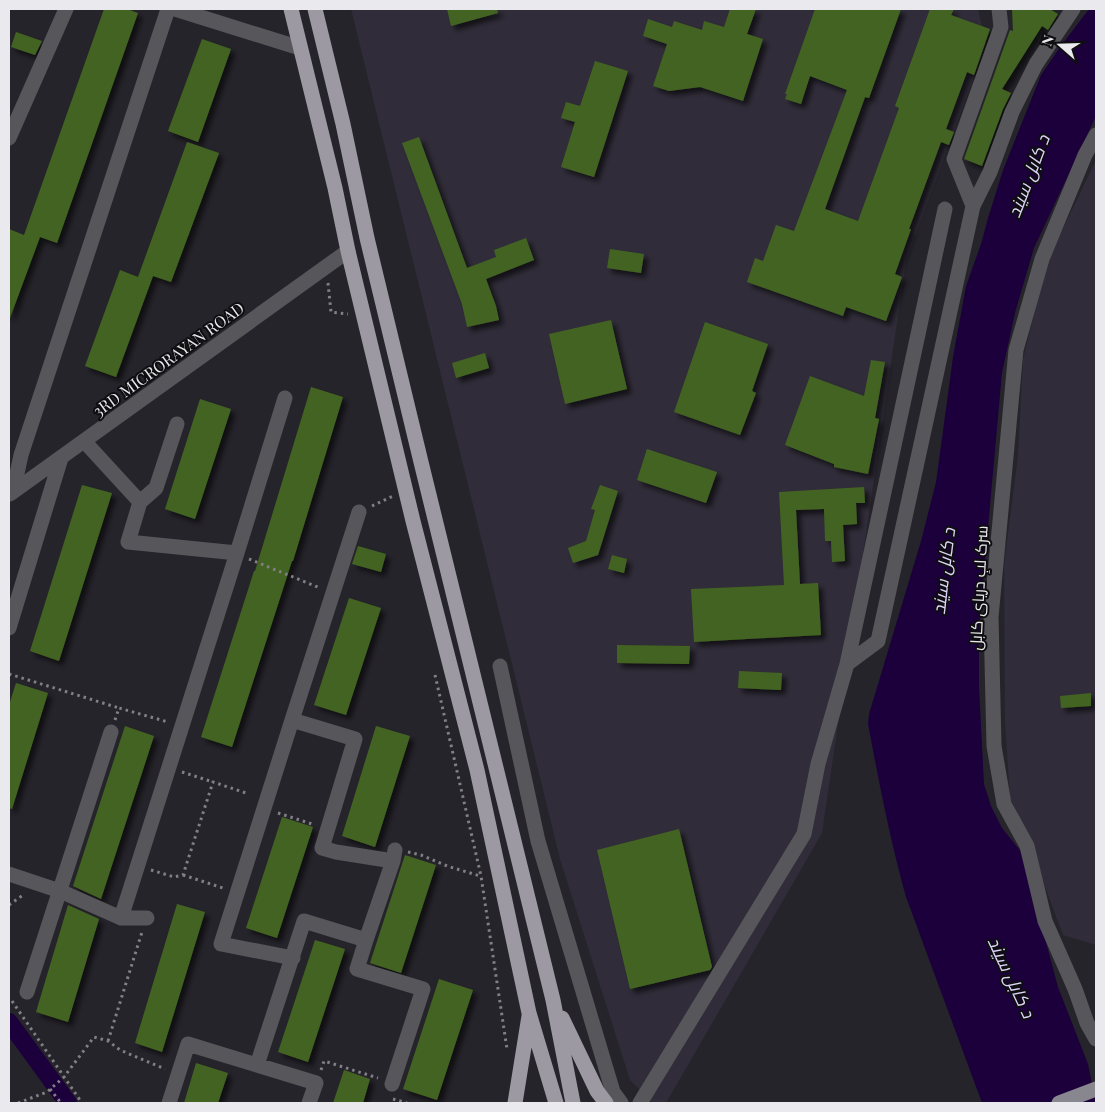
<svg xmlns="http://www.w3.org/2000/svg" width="1105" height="1112" font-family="'Playfair Display',Cairo,serif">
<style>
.built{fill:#302c39}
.water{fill:#1c003b}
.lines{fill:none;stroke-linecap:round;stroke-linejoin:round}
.canal{stroke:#1c003b;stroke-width:18}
.building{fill:#436421;filter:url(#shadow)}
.path{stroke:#828086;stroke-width:3;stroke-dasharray:2.5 4;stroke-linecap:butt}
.minor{stroke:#57565a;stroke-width:15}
.major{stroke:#88868e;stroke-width:15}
.highway{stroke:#9c99a3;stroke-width:15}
.labels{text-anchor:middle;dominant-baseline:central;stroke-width:4;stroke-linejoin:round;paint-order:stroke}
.street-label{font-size:16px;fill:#eae9ee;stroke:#0e0e11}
.water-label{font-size:18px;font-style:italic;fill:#ded3f9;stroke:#0e0e11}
</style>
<defs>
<filter id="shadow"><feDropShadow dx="4.5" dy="4.5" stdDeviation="2.5" flood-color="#0009"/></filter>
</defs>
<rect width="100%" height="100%" fill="#26242b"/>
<path class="built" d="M351,9H978L986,45L906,261L822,833L666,1103H653L630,1080L560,859Z
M1096,160V945L1063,935L1017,812L1010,798L1005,721L1004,565L1018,456L1023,359L1047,262Z"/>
<path class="water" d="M1089,9H1096V116L1034,248L1015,313L1002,373L979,627V686L984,784L991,806L1002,828L1022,853L1058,987L1088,1064L1096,1103H982L906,897C890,840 879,782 868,724L869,714L921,541L936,482L953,357L966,286L981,244L988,218L1003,170L1041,75L1060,47Z"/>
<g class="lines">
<path class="canal" d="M9,1022L68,1103"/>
</g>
<path class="building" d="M104,9H127L138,13L57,243L40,237L10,318L9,317V229L24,235Z
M447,9H497L498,13L451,26Z
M730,9H756L747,34L763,39L743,101L700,87L669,91L653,86L667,44L643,36L648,19L672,27L674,21L702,30L704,21L724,27Z
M815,9H901L869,98L865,97L825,209L858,221L899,108L895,106L930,9H954L951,15L990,29L974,75L967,72L946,129L954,132L949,145L941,142L909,229H911L895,274L902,277L886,321L846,307L843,316L747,282L755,258L763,261L776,225L794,231L847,90L810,76L801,104L785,99L787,94H785Z
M1012,9H1050L1058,14L1048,30L1042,26L1002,89L1011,93L1003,109L982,166L964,159L1010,30L1013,31Z
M16,32L42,41L35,55L11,47Z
M202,39L231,49L198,142L168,131Z
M595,61L628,71L594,177L561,167L575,122L561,118L566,102L580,106Z
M419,137L467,268L496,257L494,250L526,238L534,260L486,279L496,306L499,320L467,327L462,304L402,143Z
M187,142L219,153L171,282L153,276L116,377L85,366L120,270L138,277Z
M610,249L644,254L641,273L607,268Z
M611,320L627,389L565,404L549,334Z
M705,322L768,344L752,391L756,393L740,435L674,412Z
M485,353L489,368L456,378L452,363Z
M871,360L885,362L875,418L879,419L868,474L834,467V464L785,445L810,376L864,396Z
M311,387L343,397L293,561H292L232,747L201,737L254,571H255Z
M200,399L231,409L195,519L165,509Z
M647,449L717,472L706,503L637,480Z
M82,485L112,493L59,661L30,651Z
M600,485L618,491L598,555L573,563L568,548L586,541L595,510L591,509Z
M864,487L865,503H856L857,524L843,525L845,561L832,562L831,541H825L824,509L796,510L800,584L818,583L821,635L694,642L691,589L784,585L779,492Z
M358,546L386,554L381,572L352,564Z
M612,555L627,559L624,573L608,569Z
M349,598L381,608L346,715L314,705Z
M617,645L690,646L689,664L617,663Z
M739,671L782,673L781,690L738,688Z
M16,683L48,693L12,809L9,808V705Z
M1091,693V706L1061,708L1060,696Z
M125,726L154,736L101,899L73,886Z
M376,726L410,736L375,847L342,836Z
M282,817L313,827L277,938L246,928Z
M679,829L712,967L710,970L630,989L597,850Z
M405,855L436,865L401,973L370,963Z
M177,904L205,912L162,1052L135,1043Z
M68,905L99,919L68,1022L36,1012Z
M315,940L345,949L308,1062L278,1052Z
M439,979L473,990L437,1100L403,1089Z
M196,1063L228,1073L218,1103H184Z
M344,1070L370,1079L363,1103H333Z"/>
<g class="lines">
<path class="path" d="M328,283L331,312L348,314
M372,506L393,496
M249,559L320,588
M9,674L119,708
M435,675L481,876L507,1049
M115,720L119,708L168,722
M182,772L213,782
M278,813L315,825
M408,852L421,855L447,866L480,876
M151,870L174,877L183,875L213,782L249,794
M183,875L223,888
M9,905L23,895
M12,1001L82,1103
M108,1041L142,932
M321,1070L324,1061L378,1078
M50,1089L61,1103
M393,1099L407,1103
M18,1103L47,1092L64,1077L94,1037L108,1041L120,1050L165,1069"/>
<path class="minor" d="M175,9L300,48
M1096,135L1085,155L1042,259L1016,350L991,617L994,746L1004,804L1027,846L1045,921L1075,989L1087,1023L1096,1039
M9,138L66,9
M973,206L954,159L1001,27L999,9
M84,441L140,502L156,488L177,424
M13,492L21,455L168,9
M10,494L348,251
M140,502L128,542L237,553L285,398
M359,512L292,720L355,739L322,848L336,852L393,861
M9,628L61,458
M847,664L945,209
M500,666L538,841L613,1092L621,1103
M292,720L221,944L293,958
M9,874L60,891L121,918H147
M121,918L237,553
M366,940L357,969L423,989L392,1084
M27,992L111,732
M257,1065L304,921L366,940L393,861L395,850
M169,1103L188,1044L316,1083L309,1103
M640,1103L804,834L818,764L847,664L878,641L973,206L990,172L1012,112L1036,64L1073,9"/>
<path class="major" d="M1059,1103L1096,1089"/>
<path class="highway" d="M291,9L335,188L348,251L413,521L477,770L529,1013L556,1103
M315,9L343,124L367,238L421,462L553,1000L573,1103
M562,1018L597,1091L606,1103
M515,1103L529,1016"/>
</g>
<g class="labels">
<g class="street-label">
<text transform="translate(168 359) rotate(-36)">3RD MICRORAYAN ROAD</text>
<text transform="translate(978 588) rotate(-87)">سرک لبِ دریای کابل</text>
</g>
<g class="water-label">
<text transform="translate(1028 176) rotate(-69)">د کابل سيند</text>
<text transform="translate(943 571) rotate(-83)">د کابل سيند</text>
<text transform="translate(1012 977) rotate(65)">د کابل سيند</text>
</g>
</g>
<rect width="1105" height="1112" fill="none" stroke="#eae9ee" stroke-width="20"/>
<g transform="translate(1060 45) rotate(290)" stroke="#0e0e11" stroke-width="4" paint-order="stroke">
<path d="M0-4L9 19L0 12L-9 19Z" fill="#eae9ee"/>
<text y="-8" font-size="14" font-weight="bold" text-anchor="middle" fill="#eae9ee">N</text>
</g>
</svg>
